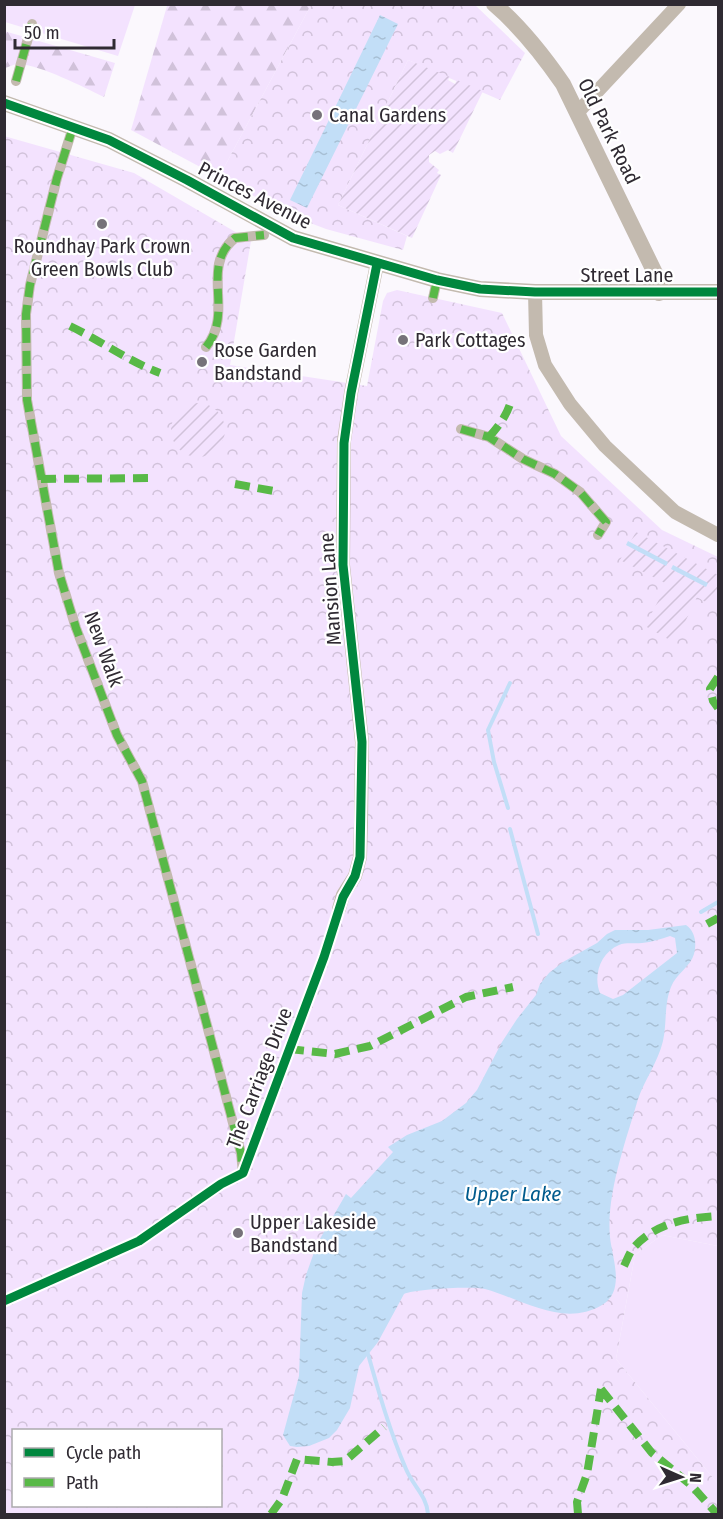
<svg xmlns="http://www.w3.org/2000/svg" width="723" height="1519" font-family="'Fira Sans Condensed',sans-serif">
<style>
.grass{fill:#f3e2fe}
.forest{fill:url(#forest-firs)}
.park{fill:url(#park-crowns);fill-rule:evenodd}
.garden{fill:url(#garden-furrows)}
.water{fill:url(#water-ripples);fill-rule:evenodd}
.lines{fill:none;stroke-linecap:round;stroke-linejoin:round}
.stream{stroke:#c2def7;stroke-width:4}
.pedestrian{stroke:#c3baaf;stroke-width:10}
.minor{stroke:#c3baaf;stroke-width:14}
.tertiary{stroke:#c3baaf;stroke-width:16}
.quiet{stroke:#58b947;stroke-width:8;stroke-dasharray:15 8;stroke-linecap:butt}
.cycleway-casing{stroke:#fff;stroke-width:13}
.cycleway{stroke:#00873e;stroke-width:9}
.poi-dot{fill:#767279;stroke:#fff;stroke-width:2}
.labels{text-anchor:middle;dominant-baseline:central;stroke-width:4.5;stroke-linejoin:round;paint-order:stroke}
.poi-label{font-size:20px;fill:#2f2a32;stroke:#fff;text-anchor:start}
.street-label{font-size:20px;fill:#2f2a32;stroke:#fff}
.water-label{font-size:21px;font-style:italic;fill:#005b8d;stroke:#fff}
</style>
<defs>
<pattern id="forest-firs" width="22" height="20" patternUnits="userSpaceOnUse" patternTransform="scale(1.5)"><rect width="22" height="20" fill="#f3e2fe"/><path d="M5 1l3.5 6h-7zM16 11l3.5 6h-7z" fill="#d1c2da"/></pattern>
<pattern id="park-crowns" width="20" height="18" patternUnits="userSpaceOnUse" patternTransform="scale(1.5)"><rect width="20" height="18" fill="#f3e2fe"/><path d="M2 6a3 3 0 1 1 6 0M12 15a3 3 0 1 1 6 0" fill="none" stroke="#d1c2da"/></pattern>
<pattern id="garden-furrows" width="10" height="10" patternUnits="userSpaceOnUse" patternTransform="scale(1.5)"><rect width="10" height="10" fill="#f3e2fe"/><path d="M-1 1l2-2M0 10L10 0M9 11l2-2" fill="none" stroke="#d1c2da"/></pattern>
<pattern id="water-ripples" width="26" height="14" patternUnits="userSpaceOnUse" patternTransform="scale(1.5)"><rect width="26" height="14" fill="#c2def7"/><path d="M2 4q2-2 4 0t4 0M15 11q2-2 4 0t4 0" fill="none" stroke="#a7bfd4"/></pattern>
</defs>
<rect width="100%" height="100%" fill="#fbf8fd"/>
<path class="grass" d="M4,5H135L118,56L5,22Z
M662,1235L718,1246V1484L616,1359L635,1255Z"/>
<path class="forest" d="M179,4L311,5L219,177L131,130L167,6Z
M4,31L115,63L104,97C83,87 41,65 18,64C14,64 9,67 5,68Z"/>
<path class="park" d="M311,5H475L525,53L500,100L408,60L338,205L407,236L403,250L326,229L287,214L219,177Z
M4,136L134,173L251,241L230,365L367,386L383,301L387,293L397,290L502,313L561,436L662,530L718,557V1246L662,1235L635,1255L616,1359L718,1484V1514H5ZM14,1430H220V1506H14Z"/>
<path class="garden" d="M408,60L450,77L448,80L455,84L457,80L483,91L453,153L448,150L440,154L435,151L429,155V162L439,170L437,173L441,175L412,238L338,205Z
M171 430a27 27 0 1 1 54 0a27 27 0 1 1-54 0Z
M636,532L718,575V585L709,604L697,597L675,643L645,626L667,584L620,560Z"/>
<path class="water" d="M380,15L398,24L307,208L290,200Z
M628,541L668,562L666,566L626,545Z
M673,565L708,583L706,587L671,569Z
M686,925C695,931 697,943 694,954C691,966 676,974 671,987C664,1004 667,1023 663,1041C658,1062 645,1079 638,1099C626,1141 606,1194 610,1237C612,1258 626,1291 602,1305C563,1328 522,1299 485,1289C473,1286 414,1289 404,1294L378,1342L359,1366L350,1408L337,1430L329,1438L309,1446L297,1447L290,1446L283,1435L299,1376L302,1293L306,1275L317,1244L346,1194L351,1198L393,1152L388,1147L407,1135L442,1121L466,1103L477,1090L502,1042L517,1019L536,995L540,984L549,973L563,962L597,943L607,934L615,930H648ZM670,936L675,938L677,953L623,995L613,999L600,993C593,976 600,953 619,945C626,942 634,944 642,943C652,942 661,939 670,936Z"/>
<g class="lines">
<path class="stream" d="M508,808L494,762L488,730L510,683
M510,829L538,934
M701,912L718,902
M368,1354C379,1393 390,1432 406,1469C413,1486 427,1496 428,1514"/>
<path class="pedestrian" d="M16,81L32,24
M73,127L57,178L30,285L26,314L27,400L59,573L76,628L117,735L142,781L241,1153L243,1173
M433,298L437,280
M206,347C235,312 199,267 235,238L264,235
M461,429L489,437L523,459L555,474L580,492L606,522L598,535
M4,1301L139,1241L221,1184L243,1173L324,957L339,909"/>
<path class="minor" d="M578,112L679,4
M535,292L536,335L545,365L570,404L605,446L675,512L718,535
M339,909L343,895L355,876L360,857L361,822L362,742L343,565L344,441L351,393L377,264"/>
<path class="tertiary" d="M494,4C521,27 543,55 563,84L655,273L659,293
M4,103L109,140L187,180L293,238L437,280L480,289L535,292H718"/>
<path class="quiet" d="M16,81L32,24
M73,127L57,178L30,285L26,314L27,400L59,573L76,628L117,735L142,781L241,1153L242,1167
M433,298L437,280
M70,326C101,341 128,361 160,373
M206,347C235,312 199,267 235,238L264,235
M461,429L489,437L523,459L555,474L580,492L606,522L598,535
M489,437C499,426 507,415 511,401
M41,479L154,478
M235,484L274,491
M718,677L710,689L713,701L718,708
M707,924L718,918
M289,1049L335,1054L370,1046L466,997L513,987
M624,1266C627,1260 630,1251 635,1246C658,1222 687,1218 718,1216
M601,1389L652,1453L691,1485L717,1514
M271,1514L282,1499L297,1459L332,1462L345,1461L384,1427
M578,1514L577,1502L587,1474L601,1389"/>
<defs>
<path id="cycleway" d="M4,103L109,140L187,180L293,238L437,280L480,289L535,292H718
M4,1301L139,1241L221,1184L243,1173L324,957L343,897L355,876L360,857L362,742L343,565L344,443L351,393L377,264"/>
</defs>
<use href="#cycleway" class="cycleway-casing"/>
<use href="#cycleway" class="cycleway"/>
</g>
<g class="poi-dot">
<circle cx="317" cy="115" r="6"/>
<circle cx="102" cy="224" r="6"/>
<circle cx="403" cy="340" r="6"/>
<circle cx="202" cy="362" r="6"/>
<circle cx="238" cy="1233" r="6"/>
</g>
<g class="labels">
<g class="poi-label">
<text x="329" y="115">Canal Gardens</text>
<text x="102" y="246" text-anchor="middle">Roundhay Park Crown<tspan x="102" dy="23">Green Bowls Club</tspan></text>
<text x="415" y="340">Park Cottages</text>
<text x="214" y="350">Rose Garden<tspan x="214" dy="23">Bandstand</tspan></text>
<text x="250" y="1222">Upper Lakeside<tspan x="250" dy="23">Bandstand</tspan></text>
</g>
<g class="street-label">
<text transform="translate(609 131) rotate(64)">Old Park Road</text>
<text transform="translate(255 195) rotate(27)">Princes Avenue</text>
<text x="627" y="275">Street Lane</text>
<text transform="translate(330 589) rotate(-94)">Mansion Lane</text>
<text transform="translate(104 649) rotate(70)">New Walk</text>
<text transform="translate(259 1078) rotate(-69)">The Carriage Drive</text>
</g>
<g class="water-label">
<text x="513" y="1194">Upper Lake</text>
</g>
</g>
<rect width="723" height="1519" fill="none" stroke="#2f2a32" stroke-width="12"/>
<rect x="12" y="1429" width="210" height="78" fill="#ffffff" stroke="#acaaad" stroke-width="1.5"/>
<rect x="24" y="1448" width="30" height="9" fill="#00873e" stroke="#acaaad" stroke-width="1.5"/>
<text x="66" y="1459" font-size="18" fill="#2f2a32">Cycle path</text>
<rect x="24" y="1478" width="30" height="9" fill="#58b947" stroke="#acaaad" stroke-width="1.5"/>
<text x="66" y="1489" font-size="18" fill="#2f2a32">Path</text>
<g transform="translate(681 1477) rotate(93)" stroke="#ffffff" stroke-width="4.5" paint-order="stroke">
<path d="M0-4.5L10 22L0 15L-10 22Z" fill="#2f2a32"/>
<text y="-9" font-size="16" font-weight="bold" text-anchor="middle" fill="#2f2a32">N</text>
</g>
<path d="M15 39v9h99v-9" fill="none" stroke="#2f2a32" stroke-width="3"/>
<text x="24" y="39" font-size="18" fill="#2f2a32" stroke="#ffffff" stroke-width="4.5" paint-order="stroke">50 m</text>
</svg>
